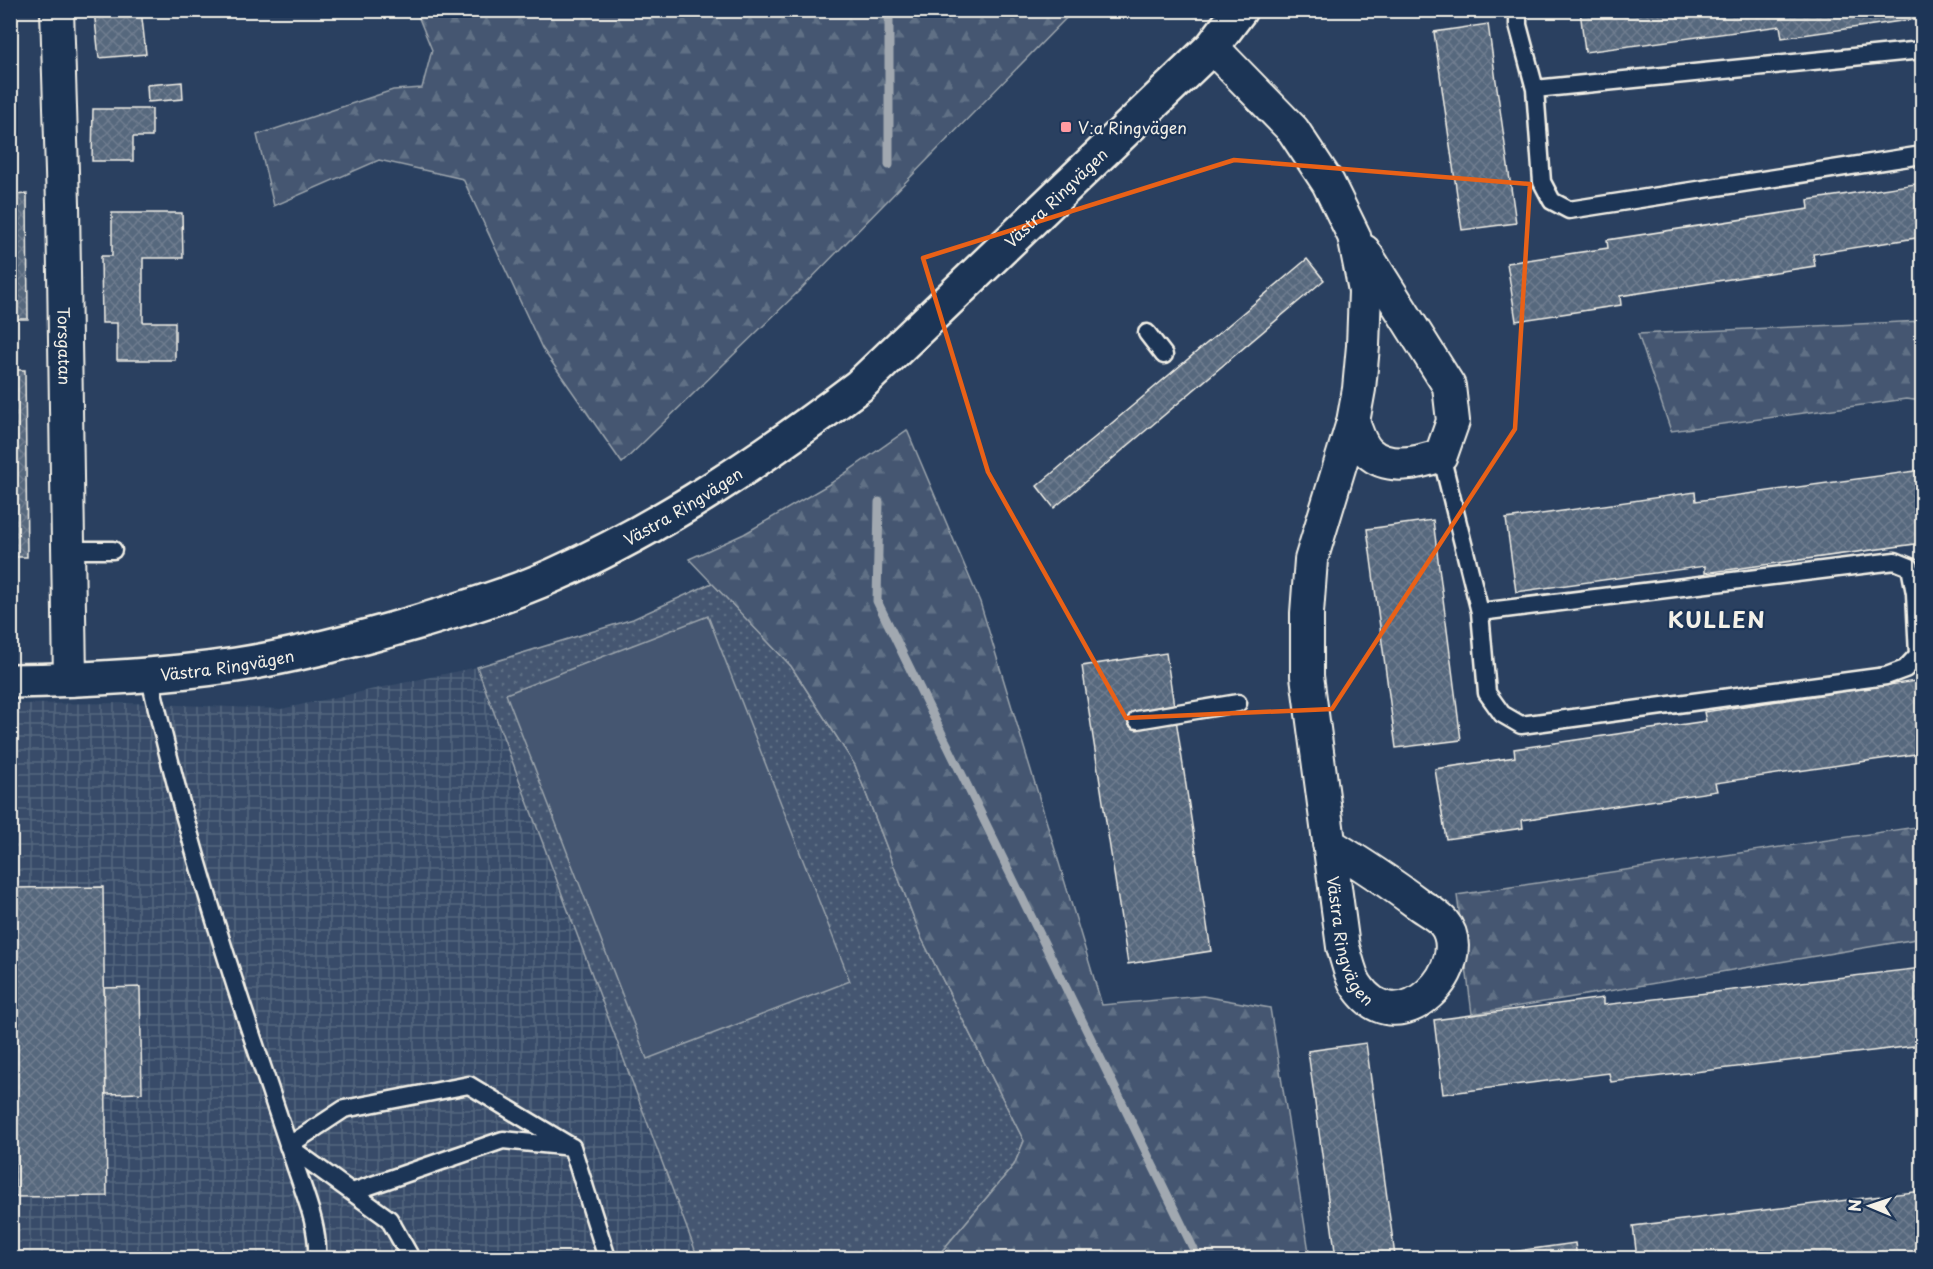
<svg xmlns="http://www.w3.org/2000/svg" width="1933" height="1269" font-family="'Playpen Sans',sans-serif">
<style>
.industrial{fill:url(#industrial-grid)}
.grass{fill:url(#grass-dots);stroke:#9ca4ac;stroke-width:1.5}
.forest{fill:url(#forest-firs);stroke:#9ca4ac;stroke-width:1.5}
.pitch{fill:#445771;stroke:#9ca4ac;stroke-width:1.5}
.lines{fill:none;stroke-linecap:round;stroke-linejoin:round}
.stream{stroke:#a1a8b0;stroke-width:9}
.building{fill:url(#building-cross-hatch);stroke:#f4f1e8;stroke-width:1.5}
.service-casing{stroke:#f4f1e8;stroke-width:21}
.minor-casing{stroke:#f4f1e8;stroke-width:36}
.secondary-casing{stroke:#f4f1e8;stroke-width:38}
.service{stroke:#1d3557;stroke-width:16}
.minor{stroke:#1d3557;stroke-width:32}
.secondary{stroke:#1d3557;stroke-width:33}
.marked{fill:none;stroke:#e96117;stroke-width:4.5;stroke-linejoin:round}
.poi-dot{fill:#ff9aa2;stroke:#1d3557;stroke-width:2}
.labels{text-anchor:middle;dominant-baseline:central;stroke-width:4.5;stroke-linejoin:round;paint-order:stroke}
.poi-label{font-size:16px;fill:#f4f1e8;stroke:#1d3557;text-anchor:start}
.street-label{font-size:16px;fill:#f4f1e8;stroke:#1d3557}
.district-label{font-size:22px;font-weight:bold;letter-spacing:1.5px;fill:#f4f1e8;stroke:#1d3557}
</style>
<defs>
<pattern id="industrial-grid" width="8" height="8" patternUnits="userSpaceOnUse" patternTransform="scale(1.5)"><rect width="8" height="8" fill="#374c69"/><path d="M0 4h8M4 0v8" fill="none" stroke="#55667e"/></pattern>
<pattern id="grass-dots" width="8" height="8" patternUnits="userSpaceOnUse" patternTransform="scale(1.5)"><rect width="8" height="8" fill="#445771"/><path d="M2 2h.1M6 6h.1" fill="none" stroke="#607085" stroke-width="1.8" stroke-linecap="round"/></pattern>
<pattern id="forest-firs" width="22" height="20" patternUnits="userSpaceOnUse" patternTransform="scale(1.5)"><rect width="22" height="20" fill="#445771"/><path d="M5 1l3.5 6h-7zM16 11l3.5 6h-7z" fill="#607085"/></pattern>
<pattern id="building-cross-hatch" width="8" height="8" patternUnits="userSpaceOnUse" patternTransform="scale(1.5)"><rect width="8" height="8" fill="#56677d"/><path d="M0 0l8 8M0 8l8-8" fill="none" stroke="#6f7d8f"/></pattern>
</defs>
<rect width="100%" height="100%" fill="#2a4060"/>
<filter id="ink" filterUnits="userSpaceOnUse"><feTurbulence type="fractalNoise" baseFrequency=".0167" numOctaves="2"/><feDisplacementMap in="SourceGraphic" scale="12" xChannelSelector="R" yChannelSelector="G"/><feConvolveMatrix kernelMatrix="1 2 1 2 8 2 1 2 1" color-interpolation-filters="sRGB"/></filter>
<g filter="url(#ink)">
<path class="industrial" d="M477,667L698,1258H11L10,704L128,703L281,709Z"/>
<path class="grass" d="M712,583L791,666L855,765L922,939L1024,1141L1014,1165L936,1258H698L477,667L633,619Z"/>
<path class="forest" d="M416,11H1073L798,292L622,463L542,348L463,179L379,160L274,206L257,135L393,90L422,88L432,50Z
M1922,321V401L1906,399L1671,431L1638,334Z
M907,430L980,602L1102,1005L1203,996L1270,1008L1310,1258H936L1014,1165L1024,1141L922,939L855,765L791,666L689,559L744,534L831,483Z
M1922,826V938L1472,1014L1457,895Z"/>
<path class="pitch" d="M708,616L850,981L647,1059L506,694Z"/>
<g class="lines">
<path class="stream" d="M889,10V165
M879,502L877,601L1198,1258"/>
</g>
<path class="building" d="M94,10H141L146,54L99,58Z
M1580,10H1922V18L1782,38L1780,26L1585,52Z
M1488,24L1516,223L1462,230L1434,32Z
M182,82L183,99L148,102L147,85Z
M93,109H152V137H133V161H92Z
M1922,183V237L1813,254L1815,266L1620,296L1621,305L1516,321L1507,263L1608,248L1607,240L1809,209L1808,200Z
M27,194L28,319H10V195Z
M112,213H182L183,258H143V322H175V360H117V323H102L101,256H112Z
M1307,259L1324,280L1054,508L1037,486Z
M10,370H25L27,557H10Z
M1922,470V543L1705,573V566L1516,592L1506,519L1695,492L1696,501Z
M1433,520L1461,740L1396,748L1367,529Z
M1166,653L1211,951L1128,964L1082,666Z
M1922,680V753L1715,783L1717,791L1522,820L1523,828L1446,839L1435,769L1515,757L1514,749L1706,721L1704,712Z
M103,887L107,1196L15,1197L11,888Z
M1922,968V1045L1611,1082L1609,1073L1443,1094L1434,1020L1603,998V1005Z
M140,987L142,1093L106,1094L104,988Z
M1366,1043L1395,1256L1378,1258H1336L1308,1051Z
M1922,1191V1258H1637L1633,1226Z
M1575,1243L1577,1258H1468Z"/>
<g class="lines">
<defs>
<path id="service" d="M1518,10V25L1535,89L1542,182L1552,201L1569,210L1922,155
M1535,89L1922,50
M1147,333L1164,355
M1441,455L1480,612L1487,693L1502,714L1521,725L1886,676L1905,669L1918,655L1915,593L1910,567L1895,561L1480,612
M68,550H113
M149,674C177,800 214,923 255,1045C268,1084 281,1123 294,1162C304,1193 319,1226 317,1258
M1137,720L1238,703
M352,1192L503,1140L572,1147L607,1258
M411,1258L389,1219L288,1146L344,1109L469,1085L572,1147"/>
<g id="minor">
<path id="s1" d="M57,10L63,204L70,680"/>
<path id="s2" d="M1212,47L1293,130L1328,183L1354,236L1365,291L1363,346L1359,389L1353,422L1311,560L1307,613V676L1343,947C1347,959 1350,976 1357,986C1400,1050 1478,963 1443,922C1437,915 1425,909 1417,903C1389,882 1360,863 1329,844"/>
<path d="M1353,422C1357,432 1360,444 1368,452C1388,471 1419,463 1441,455L1453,421L1449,386L1364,251"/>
</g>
<g id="secondary">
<path id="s3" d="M10,681C85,680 161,676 236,665C296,656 356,640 415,623C462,609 509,595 554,575C664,526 764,458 859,386L1212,47L1240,10"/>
</g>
</defs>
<use href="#service" class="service-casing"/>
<use href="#minor" class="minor-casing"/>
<use href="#secondary" class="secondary-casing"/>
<use href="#service" class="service"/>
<use href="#minor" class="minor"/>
<use href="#secondary" class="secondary"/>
</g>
</g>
<path class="marked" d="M1234,160L1530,184L1515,429L1332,709L1126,718L988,472L923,258Z"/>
<rect class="poi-dot" x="1060" y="121" width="12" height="12" rx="3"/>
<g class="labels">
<g class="poi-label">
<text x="1078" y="127">V:a Ringvägen</text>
</g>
<g class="street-label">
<text stroke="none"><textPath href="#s3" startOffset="1190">Västra Ringvägen</textPath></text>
<text stroke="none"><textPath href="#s1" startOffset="336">Torsgatan</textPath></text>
<text stroke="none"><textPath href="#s3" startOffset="704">Västra Ringvägen</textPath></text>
<text stroke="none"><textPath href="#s3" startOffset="218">Västra Ringvägen</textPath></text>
<text stroke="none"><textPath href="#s2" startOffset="956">Västra Ringvägen</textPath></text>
</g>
<g class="district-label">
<text x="1717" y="618">KULLEN</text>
</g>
</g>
<rect width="1933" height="1269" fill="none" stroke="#1d3557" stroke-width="36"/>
<rect x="18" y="18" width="1897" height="1233" fill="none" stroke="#f4f1e8" stroke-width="2" filter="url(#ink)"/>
<g transform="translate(1870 1206) rotate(272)" stroke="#1d3557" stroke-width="4.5" paint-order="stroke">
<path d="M0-4.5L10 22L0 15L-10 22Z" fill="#f4f1e8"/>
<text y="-9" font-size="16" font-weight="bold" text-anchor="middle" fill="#f4f1e8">N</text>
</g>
</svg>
